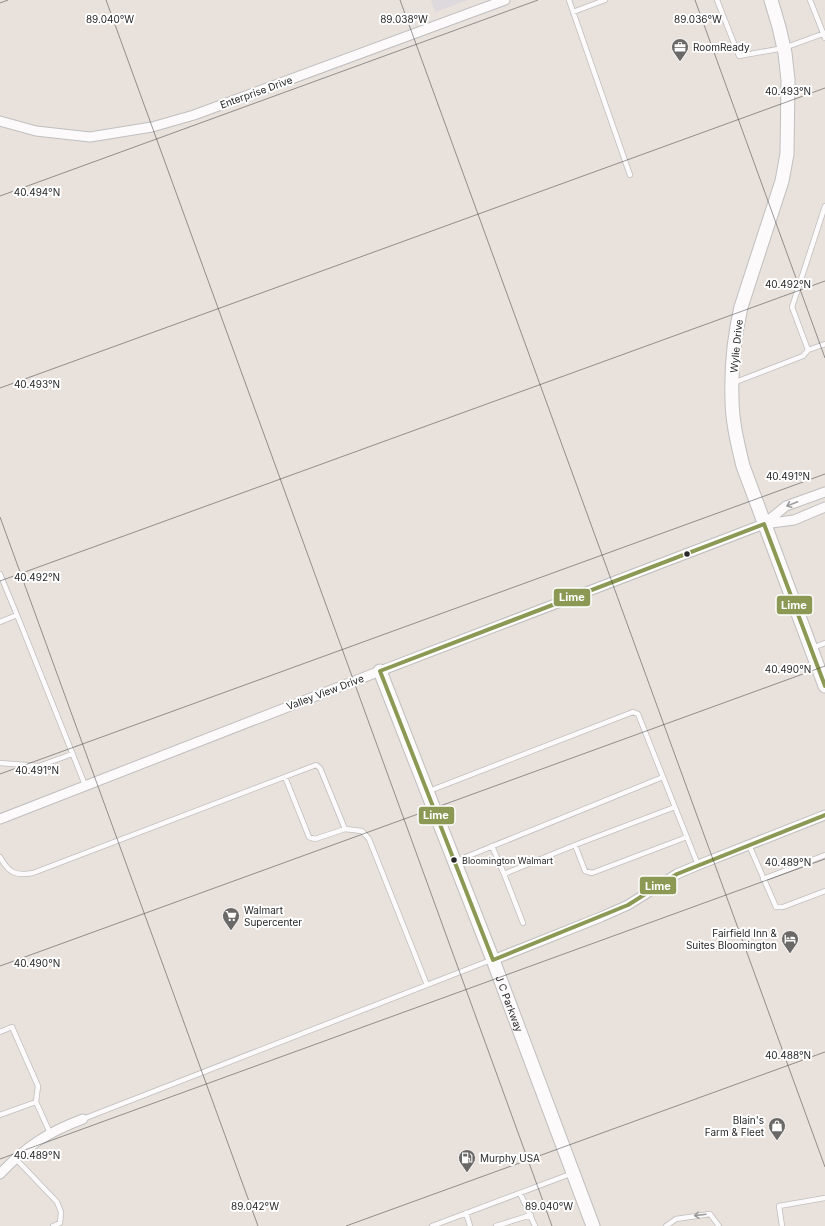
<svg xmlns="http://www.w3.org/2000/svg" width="825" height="1226" font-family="Inter,sans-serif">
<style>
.industrial{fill:#ddd9dc}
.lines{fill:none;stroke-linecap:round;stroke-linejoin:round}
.lane-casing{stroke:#c0bfbf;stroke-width:6}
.street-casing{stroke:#c0bfbf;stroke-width:11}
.secondary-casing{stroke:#c0bfbf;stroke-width:15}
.lane{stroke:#fcfafa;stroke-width:4.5}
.street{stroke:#fcfafa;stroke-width:9}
.secondary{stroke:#fcfafa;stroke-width:13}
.bus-1-casing{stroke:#fff;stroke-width:7}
.bus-1{stroke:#8b9954;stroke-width:4}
.oneway{stroke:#9d9c9c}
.ticks{fill:none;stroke:#282828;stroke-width:1;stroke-opacity:0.45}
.bus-dot{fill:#282828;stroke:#fff;stroke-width:1.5}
.labels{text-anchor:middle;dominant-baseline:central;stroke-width:4;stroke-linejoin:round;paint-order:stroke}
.bus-label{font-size:9px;fill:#282828;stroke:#fff;text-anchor:start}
.poi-label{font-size:10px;fill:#282828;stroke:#fff;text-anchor:start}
.street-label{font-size:10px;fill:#282828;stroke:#fff}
.ticks-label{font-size:10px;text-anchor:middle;fill:#282828;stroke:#fff;stroke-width:4;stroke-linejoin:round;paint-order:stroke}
.line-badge{stroke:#fff;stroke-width:1.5}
.badge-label{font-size:11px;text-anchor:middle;font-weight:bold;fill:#fff}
</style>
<rect width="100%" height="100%" fill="#e8e1dc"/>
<path class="industrial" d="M431,0H468L435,12Z"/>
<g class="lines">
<defs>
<path id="lane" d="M569,0L630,175
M717,0L739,56L784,48L825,33
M810,0L825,38
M573,12L605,0
M808,350L792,307L825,206
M733,383L803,356L808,350L825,344
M0,574L17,615L0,622
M17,615L85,785
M812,648L825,643
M0,763L39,766L72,754
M285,777L309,837L315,839L345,829
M429,791L633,712L638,714L698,865
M575,845L675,807
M749,845L776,907H783L825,891
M492,846L504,874L575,845L585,871L592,873L687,837
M0,857C9,873 15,876 33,873L316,765L320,768L345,829L362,831L369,839L427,985
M456,861L663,777
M504,874L523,923
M763,879L825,855
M0,1032L12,1027L38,1086L36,1102L0,1115
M36,1102L50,1133
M83,1119L491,960
M15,1158L57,1202L61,1212L60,1223L53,1226
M520,1193L535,1226
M466,1213L470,1226
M432,1226L573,1173
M496,1226L531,1215
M666,1226L676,1219L710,1214L719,1226
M782,1226L779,1206L825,1198"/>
<path id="street" d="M0,121L36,131L90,137L152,127L194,115L505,0
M765,523L786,506L825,492
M0,819L380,671L764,524L794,520L825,507
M493,960L601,917L628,905L677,874L698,865L825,815
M0,1174C25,1147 48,1132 83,1119"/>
<g id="secondary">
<path d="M771,0L779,27L785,53L788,80L787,154L782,181L741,307C734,337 731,369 732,399C732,422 738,445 743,466L825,686"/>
<path id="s1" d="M380,671L493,960L593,1226"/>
</g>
</defs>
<use href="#lane" class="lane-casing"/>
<use href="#street" class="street-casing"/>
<use href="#secondary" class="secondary-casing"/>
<use href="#lane" class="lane"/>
<use href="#street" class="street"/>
<use href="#secondary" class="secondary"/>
<defs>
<path id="bus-1" d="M764,524L825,686
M380,671L764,524
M380,671L493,960
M493,960L628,905L677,874L825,815"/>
</defs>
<use href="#bus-1" class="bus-1-casing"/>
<use href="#bus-1" class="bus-1"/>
</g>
<defs><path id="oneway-shaft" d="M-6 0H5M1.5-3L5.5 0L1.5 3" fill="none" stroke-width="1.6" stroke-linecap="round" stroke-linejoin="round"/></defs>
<g class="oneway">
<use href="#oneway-shaft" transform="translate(792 504) rotate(158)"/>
<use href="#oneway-shaft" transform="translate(700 1215) rotate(173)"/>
</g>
<path class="ticks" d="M106,0L552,1226M400,0L825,1167M695,0L825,358M0,3L8,0M0,196L538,0M0,388L825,88M0,517L258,1226M0,581L825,281M0,774L825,474M0,966L825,666M0,1159L825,859M346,1226L825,1052"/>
<defs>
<symbol id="office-pin" viewBox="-11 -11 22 30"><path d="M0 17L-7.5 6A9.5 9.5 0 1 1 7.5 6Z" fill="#6b6967" stroke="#fff"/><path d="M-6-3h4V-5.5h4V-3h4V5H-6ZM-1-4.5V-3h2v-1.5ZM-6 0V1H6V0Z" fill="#fff"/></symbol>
<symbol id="supermarket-pin" viewBox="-11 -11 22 30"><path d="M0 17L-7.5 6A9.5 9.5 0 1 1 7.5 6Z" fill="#6b6967" stroke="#fff"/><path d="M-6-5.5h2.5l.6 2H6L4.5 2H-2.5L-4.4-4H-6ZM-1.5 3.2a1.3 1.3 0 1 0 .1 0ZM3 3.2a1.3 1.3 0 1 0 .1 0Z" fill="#fff"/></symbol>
<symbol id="hotel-pin" viewBox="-11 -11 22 30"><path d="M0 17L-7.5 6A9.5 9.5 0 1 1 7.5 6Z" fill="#6b6967" stroke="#fff"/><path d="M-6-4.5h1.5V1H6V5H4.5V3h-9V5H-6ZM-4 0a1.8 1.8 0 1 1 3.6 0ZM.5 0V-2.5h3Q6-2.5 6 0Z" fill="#fff"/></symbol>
<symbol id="shop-pin" viewBox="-11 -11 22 30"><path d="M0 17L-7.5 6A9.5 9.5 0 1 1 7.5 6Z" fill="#6b6967" stroke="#fff"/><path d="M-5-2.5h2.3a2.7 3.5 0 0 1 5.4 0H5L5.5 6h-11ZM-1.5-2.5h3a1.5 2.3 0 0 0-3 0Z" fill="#fff"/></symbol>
<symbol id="fuel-pin" viewBox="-11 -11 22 30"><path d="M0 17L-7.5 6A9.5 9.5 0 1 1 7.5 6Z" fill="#6b6967" stroke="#fff"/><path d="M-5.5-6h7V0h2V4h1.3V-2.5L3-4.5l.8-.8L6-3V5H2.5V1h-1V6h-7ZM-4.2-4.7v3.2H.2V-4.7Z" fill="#fff"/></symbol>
</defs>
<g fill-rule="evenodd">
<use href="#office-pin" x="670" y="37" width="20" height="27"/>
<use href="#supermarket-pin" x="221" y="906" width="20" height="27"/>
<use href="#hotel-pin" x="780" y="929" width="20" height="27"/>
<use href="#shop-pin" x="767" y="1116" width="20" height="27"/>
<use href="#fuel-pin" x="457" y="1148" width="20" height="27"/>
</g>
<g class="bus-dot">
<circle cx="687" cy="554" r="3.5"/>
<circle cx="454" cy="860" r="3.5"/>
</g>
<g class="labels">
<g class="bus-label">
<text x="462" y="860">Bloomington Walmart</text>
</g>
<g class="poi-label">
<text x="693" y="47">RoomReady</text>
<text x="244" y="910">Walmart<tspan x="244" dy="12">Supercenter</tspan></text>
<text x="777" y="933" text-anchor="end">Fairfield Inn &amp;<tspan x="777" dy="12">Suites Bloomington</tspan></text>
<text x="764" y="1120" text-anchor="end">Blain's<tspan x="764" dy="12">Farm &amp; Fleet</tspan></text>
<text x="480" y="1158">Murphy USA</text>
</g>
<g class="street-label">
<text transform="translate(256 92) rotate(-20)">Enterprise Drive</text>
<text transform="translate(736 346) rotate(-84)">Wylie Drive</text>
<text transform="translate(325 692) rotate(-21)">Valley View Drive</text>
<text stroke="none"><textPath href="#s1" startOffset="357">J C Parkway</textPath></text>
</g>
</g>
<g class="ticks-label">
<text x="110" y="23">89.040°W</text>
<text x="404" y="23">89.038°W</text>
<text x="698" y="23">89.036°W</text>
<text x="788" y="95">40.493°N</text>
<text x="37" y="196">40.494°N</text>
<text x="788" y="288">40.492°N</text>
<text x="37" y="388">40.493°N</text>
<text x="788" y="480">40.491°N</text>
<text x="37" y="581">40.492°N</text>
<text x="788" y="673">40.490°N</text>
<text x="37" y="774">40.491°N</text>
<text x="788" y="866">40.489°N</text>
<text x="37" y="967">40.490°N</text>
<text x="788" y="1059">40.488°N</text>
<text x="37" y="1159">40.489°N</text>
<text x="255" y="1210">89.042°W</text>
<text x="549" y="1210">89.040°W</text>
</g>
<g class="line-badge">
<rect x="553" y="588" width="38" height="19" rx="4" fill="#8b9954"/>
<rect x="776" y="595" width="37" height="20" rx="4" fill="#8b9954"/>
<rect x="418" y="806" width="37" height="19" rx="4" fill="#8b9954"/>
<rect x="639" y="876" width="38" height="19" rx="4" fill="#8b9954"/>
</g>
<g class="badge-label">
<text x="572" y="601">Lime</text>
<text x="794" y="609">Lime</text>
<text x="436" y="819">Lime</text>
<text x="658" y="890">Lime</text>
</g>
</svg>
